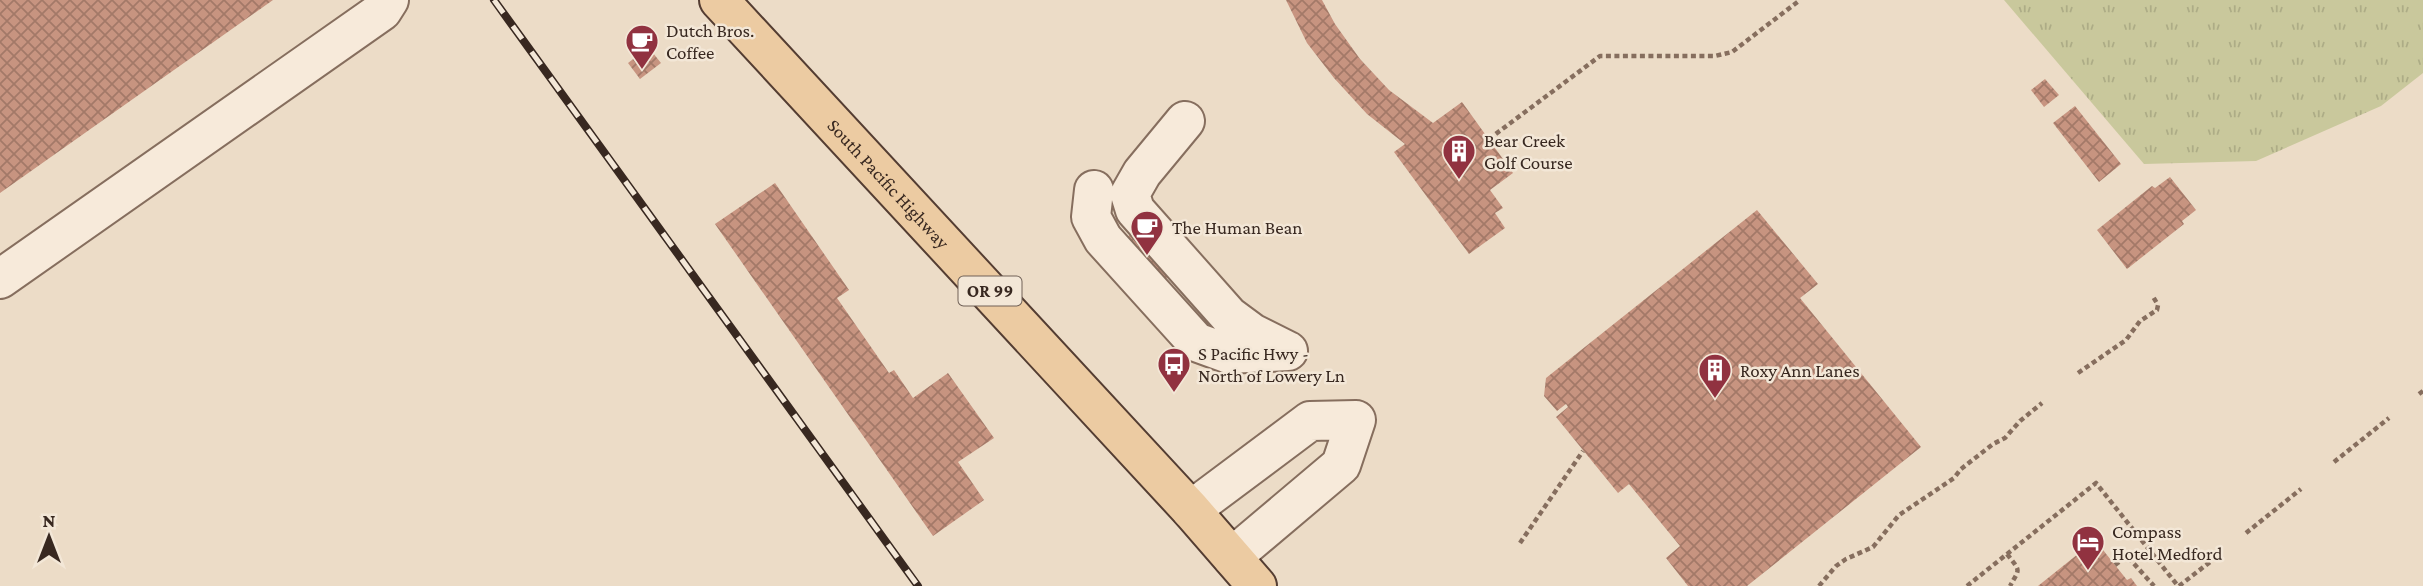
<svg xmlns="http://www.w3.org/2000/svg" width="2423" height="586" font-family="'Crimson Pro',serif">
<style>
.grass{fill:url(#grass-tufts)}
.building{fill:url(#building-cross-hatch)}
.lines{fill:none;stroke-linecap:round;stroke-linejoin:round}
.minor-casing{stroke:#866e5e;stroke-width:42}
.major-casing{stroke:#543d32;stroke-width:42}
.path{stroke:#866e5e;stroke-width:4.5;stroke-dasharray:5 3.5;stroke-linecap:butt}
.minor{stroke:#f7eada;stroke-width:38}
.major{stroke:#eccba2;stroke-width:38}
.rail-casing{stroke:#382820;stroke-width:8}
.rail{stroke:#f3e7d7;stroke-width:5;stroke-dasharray:16;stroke-linecap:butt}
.labels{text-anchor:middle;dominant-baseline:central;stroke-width:5;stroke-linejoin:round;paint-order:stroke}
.shield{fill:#f3e7d7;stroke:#706157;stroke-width:2}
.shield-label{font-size:18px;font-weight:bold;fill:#382820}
.poi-label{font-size:19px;fill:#382820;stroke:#f3e7d7;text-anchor:start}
.street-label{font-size:19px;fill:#382820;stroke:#f3e7d7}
</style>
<defs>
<pattern id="grass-tufts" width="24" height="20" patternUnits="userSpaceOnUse" patternTransform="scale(1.75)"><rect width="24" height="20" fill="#c9c89c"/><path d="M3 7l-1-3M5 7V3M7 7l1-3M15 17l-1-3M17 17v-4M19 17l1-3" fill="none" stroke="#adac86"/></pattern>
<pattern id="building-cross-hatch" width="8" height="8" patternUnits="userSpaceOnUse" patternTransform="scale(1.75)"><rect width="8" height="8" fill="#c79480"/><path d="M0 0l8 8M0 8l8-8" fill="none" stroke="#a37968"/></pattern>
</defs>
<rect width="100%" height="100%" fill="#ecdcc7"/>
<path class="grass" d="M2004,0H2423V73L2381,106L2256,161L2144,164Z"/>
<path class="building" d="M0,0H273L0,193Z
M1286,0H1322L1335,24L1360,59L1389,90L1433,123L1462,102L1513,173L1490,190L1503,208L1495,213L1505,228L1469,254L1394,152L1405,144L1367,114L1334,78L1307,43Z
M645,50L653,53L661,63L640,79L628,63Z
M2045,79L2059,95L2044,107L2031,90Z
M2075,106L2121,164L2099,182L2053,123Z
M2170,177L2196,210L2182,221L2184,224L2127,269L2097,230L2152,186L2155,188Z
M775,183L849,290L837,298L889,373L894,370L913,398L948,373L994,438L958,462L984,500L933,536L715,224Z
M1757,210L1818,284L1800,298L1921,447L1747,586H1688L1666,558L1680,546L1629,484L1618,493L1556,417L1568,407L1566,404L1557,411L1544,396L1546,378Z
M1136,229L1174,271L1159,285L1121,243Z
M2083,550L2090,560L2103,550L2127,580L2131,578L2137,586H2038Z"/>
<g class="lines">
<defs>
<path id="minor" d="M1185,121L1142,173L1130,194L1135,210L1229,316L1252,333L1288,351
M1094,190L1091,217L1103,239L1196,342L1229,354L1288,351
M0,279L382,11L389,0
M1191,510L1310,421L1356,420L1341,465L1232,557"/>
<g id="major">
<path id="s1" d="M719,0L1191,510L1257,586"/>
</g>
</defs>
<use href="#minor" class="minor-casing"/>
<use href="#major" class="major-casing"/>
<path class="path" d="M1489,139L1600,56H1715L1732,52L1800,0
M2078,373L2126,340L2140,321L2157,310L2158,305L2152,295
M2419,394L2423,391
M2334,462L2389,418
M2246,533L2301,489
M1520,543L1583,451
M2007,554C2021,572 2020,568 2010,586
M2115,565L2127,556L2154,586
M1819,586L1836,566L1846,559L1873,547L1899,515L1954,478L1961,469L1993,444L2005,438L2020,421L2042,403
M1967,586L2096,483L2178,586
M2179,586L2210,562"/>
<use href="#minor" class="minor"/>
<use href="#major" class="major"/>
<defs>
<path id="rail" d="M494,0L918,586"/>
</defs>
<use href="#rail" class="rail-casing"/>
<use href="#rail" class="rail"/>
</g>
<defs>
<symbol id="cafe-pin" viewBox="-11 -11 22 30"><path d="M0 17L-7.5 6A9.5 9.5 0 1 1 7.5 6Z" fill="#913240" stroke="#f3e7d7"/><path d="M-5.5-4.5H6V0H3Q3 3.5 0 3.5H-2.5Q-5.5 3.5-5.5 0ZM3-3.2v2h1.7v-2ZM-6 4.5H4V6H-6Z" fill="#fff"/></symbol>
<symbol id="building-pin" viewBox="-11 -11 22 30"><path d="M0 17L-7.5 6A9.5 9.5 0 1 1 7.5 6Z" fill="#913240" stroke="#f3e7d7"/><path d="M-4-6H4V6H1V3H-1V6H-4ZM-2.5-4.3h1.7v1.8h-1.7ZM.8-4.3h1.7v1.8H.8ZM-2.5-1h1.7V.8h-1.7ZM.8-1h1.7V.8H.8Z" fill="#fff"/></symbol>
<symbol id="bus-pin" viewBox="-11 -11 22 30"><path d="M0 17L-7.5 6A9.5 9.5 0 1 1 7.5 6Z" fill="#913240" stroke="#f3e7d7"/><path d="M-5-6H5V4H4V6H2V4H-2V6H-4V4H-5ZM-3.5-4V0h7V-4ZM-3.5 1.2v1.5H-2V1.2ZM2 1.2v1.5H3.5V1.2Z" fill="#fff"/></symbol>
<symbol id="hotel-pin" viewBox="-11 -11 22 30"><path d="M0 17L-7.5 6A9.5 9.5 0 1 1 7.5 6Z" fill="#913240" stroke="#f3e7d7"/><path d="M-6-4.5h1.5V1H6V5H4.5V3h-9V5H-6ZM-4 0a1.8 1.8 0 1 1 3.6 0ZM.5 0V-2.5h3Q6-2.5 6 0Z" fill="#fff"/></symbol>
</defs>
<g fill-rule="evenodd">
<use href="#cafe-pin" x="623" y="22" width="38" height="52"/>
<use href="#building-pin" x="1440" y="132" width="38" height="52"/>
<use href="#cafe-pin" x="1128" y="208" width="38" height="52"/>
<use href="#bus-pin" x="1155" y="345" width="38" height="52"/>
<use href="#building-pin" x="1696" y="351" width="38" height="52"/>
<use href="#hotel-pin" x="2069" y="523" width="38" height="52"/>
</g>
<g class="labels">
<rect class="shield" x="958.5" y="276.5" width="63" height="29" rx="5"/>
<g class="shield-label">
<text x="990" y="291">OR 99</text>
</g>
<g class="poi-label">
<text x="666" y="30">Dutch Bros.<tspan x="666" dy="22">Coffee</tspan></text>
<text x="1484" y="140">Bear Creek<tspan x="1484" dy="22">Golf Course</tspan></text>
<text x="1172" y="227">The Human Bean</text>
<text x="1198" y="353">S Pacific Hwy -<tspan x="1198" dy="22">North of Lowery Ln</tspan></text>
<text x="1740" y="370">Roxy Ann Lanes</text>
<text x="2112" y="531">Compass<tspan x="2112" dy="22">Hotel Medford</tspan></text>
</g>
<g class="street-label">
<text stroke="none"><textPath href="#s1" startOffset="250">South Pacific Highway</textPath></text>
</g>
</g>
<g transform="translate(49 537)" stroke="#f3e7d7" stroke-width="5" paint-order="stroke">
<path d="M0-5L12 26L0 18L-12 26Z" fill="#382820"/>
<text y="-10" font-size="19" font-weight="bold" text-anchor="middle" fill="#382820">N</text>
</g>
</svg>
